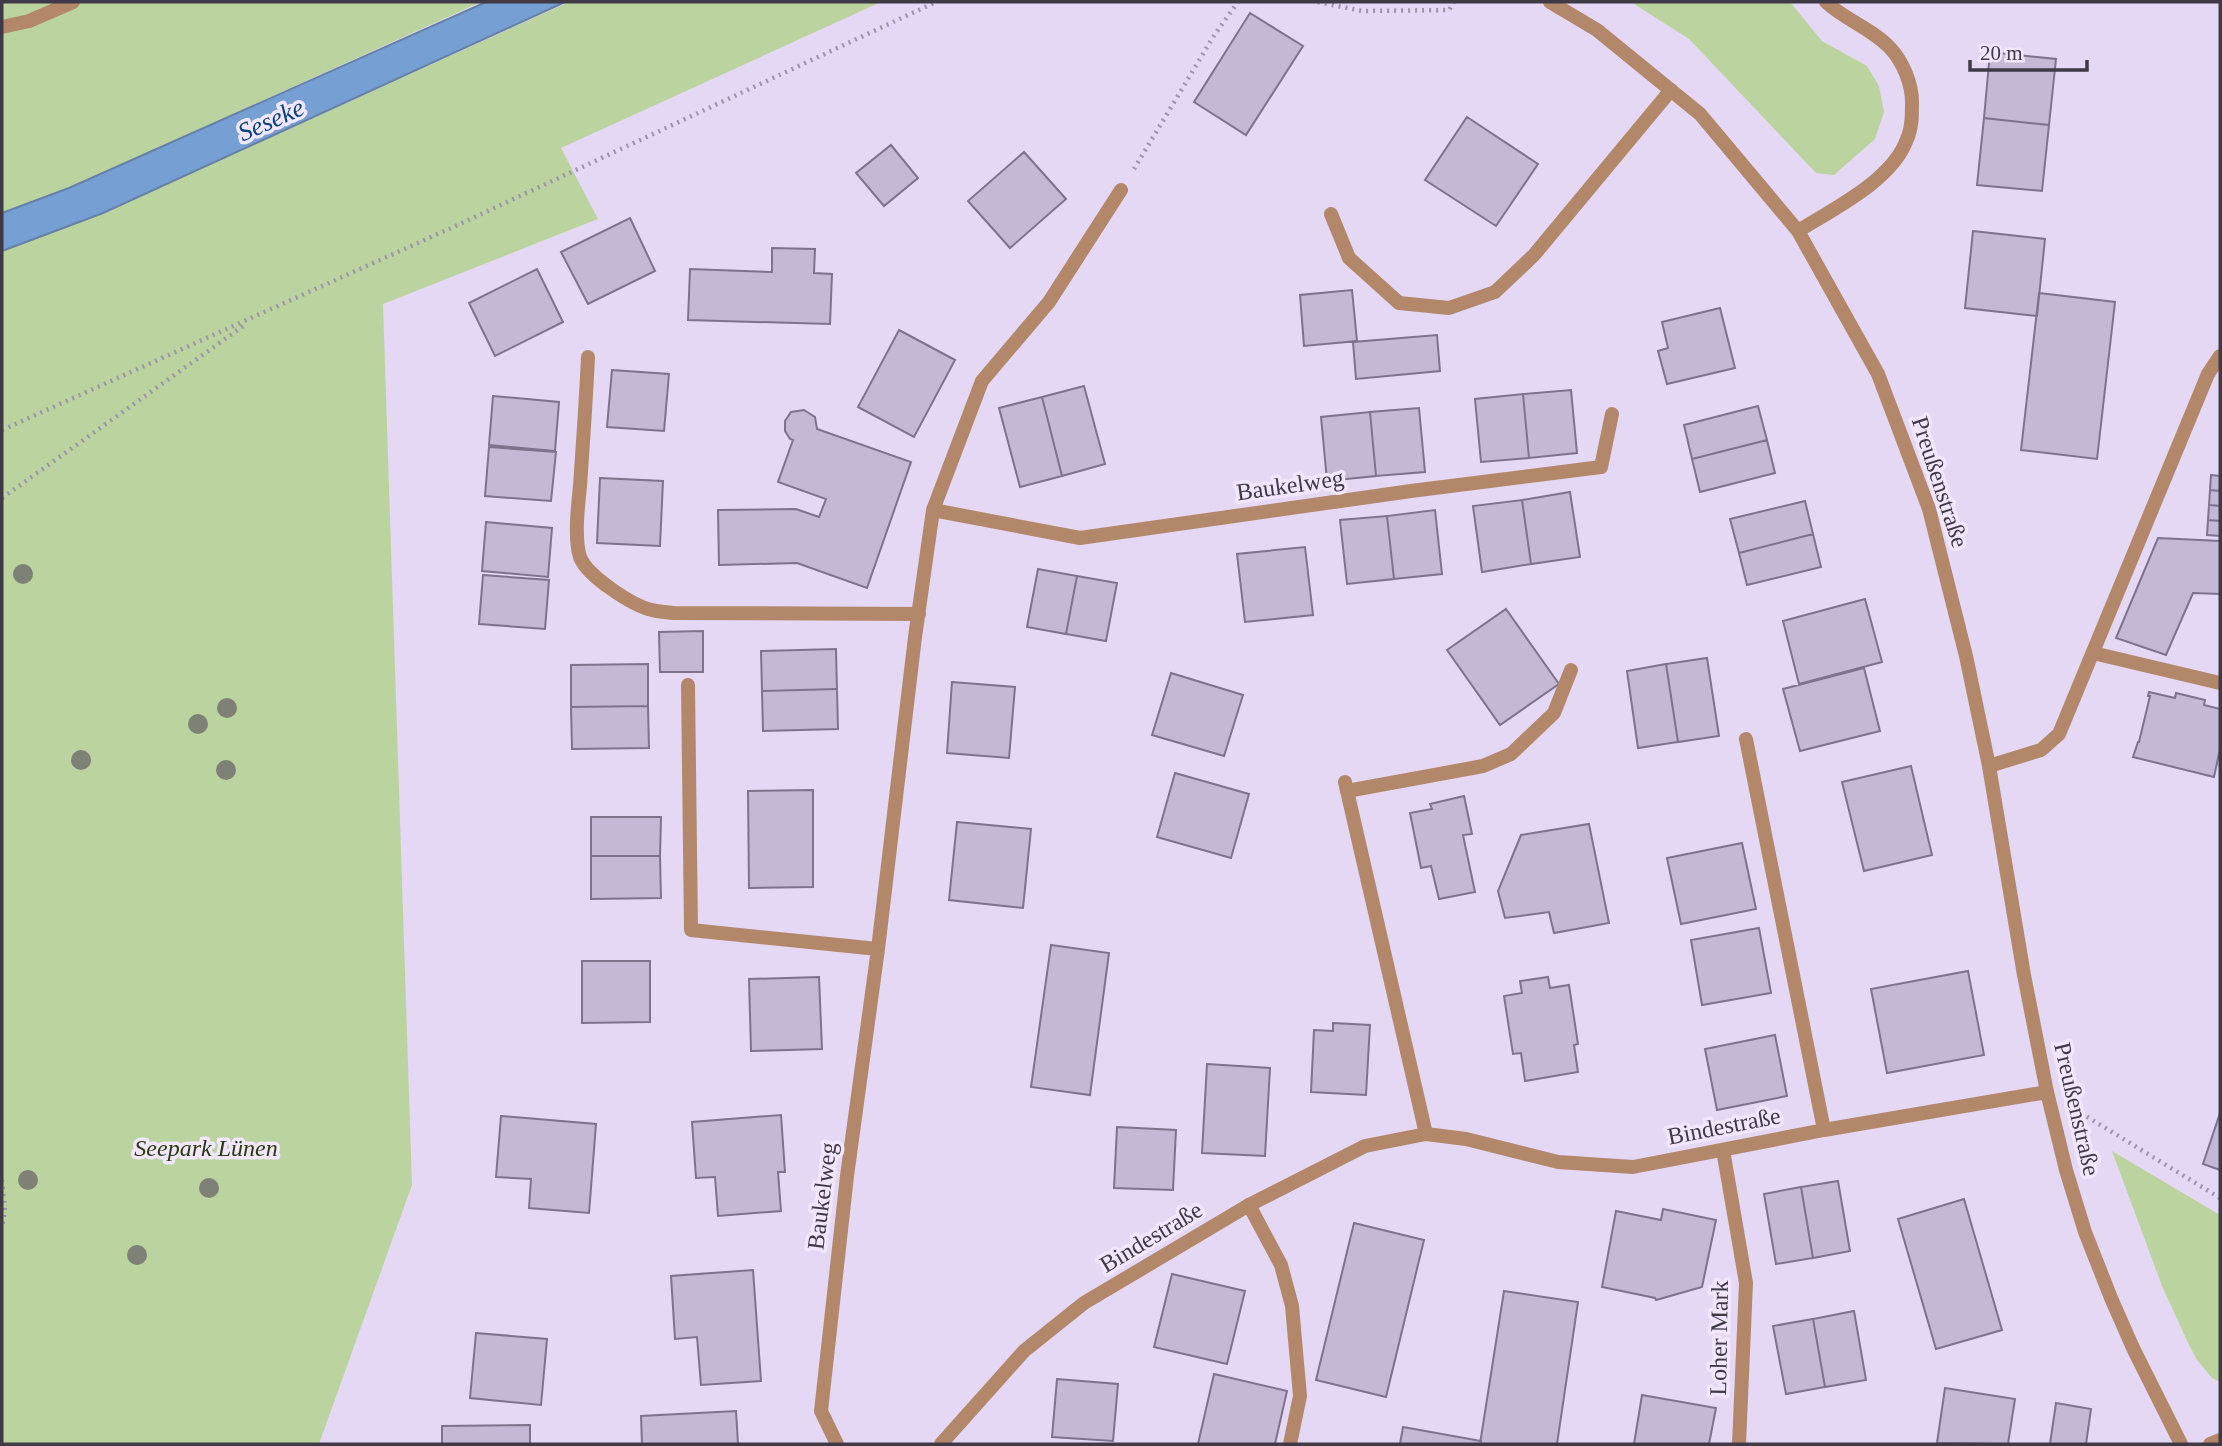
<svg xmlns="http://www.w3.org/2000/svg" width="2222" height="1446" font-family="'Times New Roman',serif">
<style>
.green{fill:#bbd49f}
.water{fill:#769fd3;stroke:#6681a8;stroke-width:2}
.building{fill:#c5b8d5;stroke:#7e728c;stroke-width:2}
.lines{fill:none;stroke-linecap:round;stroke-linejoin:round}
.path{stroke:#9d94a9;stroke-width:4.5;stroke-dasharray:2 5;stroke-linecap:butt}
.lane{stroke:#b3886a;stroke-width:14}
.street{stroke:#b3886a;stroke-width:14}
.tree{fill:#7e8276}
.labels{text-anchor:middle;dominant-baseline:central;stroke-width:7;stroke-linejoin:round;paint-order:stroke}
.street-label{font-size:24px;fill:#3f3a45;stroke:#f1e6fe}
.park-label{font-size:24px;font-style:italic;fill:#2a3c0f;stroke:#f1e6fe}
.water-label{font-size:26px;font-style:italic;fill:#074281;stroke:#f1e6fe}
</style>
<rect width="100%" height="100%" fill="#e5d8f5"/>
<path class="green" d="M2,2H481L69,188L2,213Z
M569,2H881L561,148L598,219L383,304L412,1185L319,1444H2V251L103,213Z
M1631,2H1790L1822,41L1867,66L1879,86L1884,112L1875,139L1834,175L1816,173L1689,39Z
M2112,1151L2220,1215V1382L2212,1378L2197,1360L2189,1345L2162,1286Z"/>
<path class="water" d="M486,2H565L103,213L2,251V213L69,188Z"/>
<path class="building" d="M1250,13L1303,46L1246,135L1194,102Z
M1990,52L2056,59L2049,125L1984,118Z
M1467,117L1538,164L1496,226L1425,180Z
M1984,118L2049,125L2042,191L1977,185Z
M891,145L918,178L884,206L856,173Z
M1024,152L1066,199L1010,248L968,201Z
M630,218L655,271L588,304L561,252Z
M1973,231L2045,239L2037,316L1965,308Z
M772,248L815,249L814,273L832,274L830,324L688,320L690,269L772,272Z
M537,269L563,322L495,356L469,303Z
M1352,290L1357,341L1304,346L1300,295Z
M2039,293L2115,302L2097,459L2021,450Z
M1720,308L1735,368L1667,384L1658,351L1668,348L1662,322Z
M899,330L955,360L914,437L858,407Z
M1437,335L1440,371L1356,379L1353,342Z
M612,370L669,374L664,431L607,427Z
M1084,386L1105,464L1062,476L1042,397Z
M1571,390L1577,453L1529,458L1523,394Z
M1523,394L1529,458L1481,462L1475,399Z
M493,396L559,402L555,451L489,445Z
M1042,397L1062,476L1020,487L999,408Z
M1758,406L1767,440L1692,459L1684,425Z
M1419,408L1425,472L1376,476L1370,412Z
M804,410L815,417L817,429L911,462L867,588L797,563L719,565L718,510L796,509L819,517L826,499L778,482L793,440L790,439L785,431V421L791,412Z
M1370,412L1376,476L1327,481L1321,417Z
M1767,440L1775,473L1700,492L1692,459Z
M489,447L556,452L551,501L485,496Z
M2211,475L2220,476V491L2210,490Z
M600,478L663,481L660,546L597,543Z
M2210,490L2220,491V506L2209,505Z
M1570,492L1580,557L1531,564L1522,500Z
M1522,500L1531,564L1482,572L1473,506Z
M1805,501L1813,534L1739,553L1730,519Z
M2209,505L2220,506V521L2208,520Z
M1435,510L1442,574L1394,579L1387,516Z
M1387,516L1394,579L1347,584L1340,520Z
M2208,520L2220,521V536L2207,535Z
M486,522L552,528L548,577L482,571Z
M1813,534L1821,567L1747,585L1739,553Z
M2158,538L2220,541V594L2193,593L2166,655L2116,638Z
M1305,547L1313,615L1245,622L1237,554Z
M1038,569L1077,576L1066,634L1027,627Z
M483,575L549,580L545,629L479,624Z
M1077,576L1117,583L1106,641L1066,634Z
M1865,599L1882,662L1799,684L1783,621Z
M1506,609L1559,684L1500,725L1447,650Z
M703,631V672H660L659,632Z
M836,649L837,689L762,691L761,651Z
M1707,658L1719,736L1678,742L1666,664Z
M648,664V706L571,707V665Z
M1666,664L1678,742L1638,748L1627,671Z
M1864,668L1880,731L1800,751L1783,689Z
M1171,673L1243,695L1224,756L1152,735Z
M952,682L1015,687L1009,758L947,753Z
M837,689L838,729L763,731L762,691Z
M2149,692L2175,698L2176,693L2205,700L2204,705L2220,709V749L2214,777L2133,757L2138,742H2139L2150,696H2148Z
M648,706L649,748L572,749L571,707Z
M1911,766L1932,855L1864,871L1842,782Z
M1175,773L1249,794L1231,858L1157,837Z
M813,790V887L749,888L748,791Z
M1464,796L1472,834L1463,835L1475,892L1439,899L1431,866L1421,868L1410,813L1432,809L1430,804Z
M591,817H661L660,856H591Z
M957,822L1031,829L1023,908L949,900Z
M1589,824L1609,923L1554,933L1549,912L1505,918L1498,891L1521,835Z
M1742,843L1756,909L1681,924L1667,858Z
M591,856H660L661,898L591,899Z
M1759,928L1771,993L1702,1005L1691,940Z
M1051,945L1109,953L1090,1095L1031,1087Z
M582,961H650V1022L582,1023Z
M1968,971L1984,1055L1887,1073L1871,989Z
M819,977L822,1049L751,1051L749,979Z
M1548,977L1550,988L1569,985L1578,1044L1574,1045L1578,1072L1525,1081L1521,1053L1513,1054L1504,996L1522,993L1520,981Z
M1333,1023L1370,1025L1366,1095L1311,1092L1314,1030L1333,1031Z
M1775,1035L1787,1096L1717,1110L1705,1049Z
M1207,1064L1270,1068L1265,1156L1202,1153Z
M2220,1113V1170L2203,1164Z
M781,1115L785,1172H778L781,1211L718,1216L715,1177L696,1178L692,1122Z
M501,1116L596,1124L589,1213L529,1208L531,1179L496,1177Z
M1117,1127L1176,1130L1173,1190L1114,1188Z
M1838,1181L1850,1251L1813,1258L1801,1187Z
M1801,1187L1813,1258L1776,1264L1764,1194Z
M1964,1199L2002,1330L1936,1349L1898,1219Z
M1663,1209L1716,1220L1702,1287L1656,1300L1655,1298L1602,1287L1616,1211L1661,1220Z
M1354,1223L1424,1240L1386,1397L1316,1380Z
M753,1270L761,1381L701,1385L697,1337L675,1339L671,1276Z
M1172,1274L1245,1291L1227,1364L1154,1347Z
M1504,1291L1578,1302L1557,1444H1480Z
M1854,1311L1866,1380L1825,1387L1813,1319Z
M1813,1319L1825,1387L1786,1394L1773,1326Z
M476,1333L547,1339L541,1405L470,1398Z
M1214,1374L1287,1391L1275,1444H1198Z
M1057,1379L1118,1384L1113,1441L1052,1437Z
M1945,1388L2015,1399L2008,1444L1937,1443Z
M1642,1395L1716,1408L1709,1444H1634Z
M2056,1403L2091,1409L2086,1444H2050Z
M736,1411L738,1444H642L641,1416Z
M530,1425V1444H442V1426Z
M1403,1427L1481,1441L1480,1444H1400Z"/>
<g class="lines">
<path class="path" d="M1318,2L1362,11L1449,10L1454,2
M1134,169L1215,34L1238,2
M2,430L460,224L936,2
M2,498L246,324
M2081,1113L2220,1198
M2,1180L5,1211L2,1227"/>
<path class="lane" d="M2,27L29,21L73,2
M1331,214L1349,258L1399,303L1449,308L1495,292L1534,255L1671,90
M588,357C586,400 583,443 580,486C578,506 574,538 580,557C587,576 633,606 652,610C659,612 667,612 674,613L919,614
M2093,653L2220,683
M1347,791L1483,766L1511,754L1554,713L1571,670
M1249,1205L1281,1265L1292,1306L1300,1396L1290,1444"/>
<path class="street" d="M1550,2L1597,30L1700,114L1798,231L1878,374L1929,509L1966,656L1989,766L2024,975L2047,1092L2066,1170L2085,1232L2111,1298L2133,1348L2181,1444
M1798,231C1833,209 1893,180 1907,139C1912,128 1912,115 1912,102C1912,84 1903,62 1891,49C1873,29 1845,20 1826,2
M933,510L1080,538L1411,491L1601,467L1612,414
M688,685L691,930L878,949
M1746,739L1824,1130
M1989,766L2041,750L2059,734L2208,374L2220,356
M1345,782L1426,1134
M1723,1150L1746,1283L1739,1444
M837,1444L821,1411L847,1176L878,949L915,637L933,510L982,381L1049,302L1121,190
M941,1444L1024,1351L1084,1303L1249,1205L1365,1146L1426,1134L1466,1139L1558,1162L1633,1167L1824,1130L2047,1092
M2210,1444L2220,1440"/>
</g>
<g class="tree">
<circle cx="23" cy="574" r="10"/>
<circle cx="227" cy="708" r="10"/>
<circle cx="198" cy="724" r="10"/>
<circle cx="81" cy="760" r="10"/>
<circle cx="226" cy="770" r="10"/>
<circle cx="28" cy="1180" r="10"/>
<circle cx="209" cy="1188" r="10"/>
<circle cx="137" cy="1255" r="10"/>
</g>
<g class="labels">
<g class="street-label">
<text transform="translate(1940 482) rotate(72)">Preußenstraße</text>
<text transform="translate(1290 485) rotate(-8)">Baukelweg</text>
<text transform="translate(2077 1109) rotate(77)">Preußenstraße</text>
<text transform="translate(1724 1126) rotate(-11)">Bindestraße</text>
<text transform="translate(822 1196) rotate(-83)">Baukelweg</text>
<text transform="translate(1151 1237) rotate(-31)">Bindestraße</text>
<text transform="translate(1719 1338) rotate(-89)">Loher Mark</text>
</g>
<g class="park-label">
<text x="206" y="1148">Seepark Lünen</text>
</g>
<g class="water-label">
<text transform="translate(271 120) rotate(-24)">Seseke</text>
</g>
</g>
<rect width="2222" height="1446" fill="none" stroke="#3f3a45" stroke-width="7"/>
<path d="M1970 60v10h117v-10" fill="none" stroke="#3f3a45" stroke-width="3.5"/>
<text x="1980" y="60" font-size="21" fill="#3f3a45" stroke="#f1e6fe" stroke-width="5" paint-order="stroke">20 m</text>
</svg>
